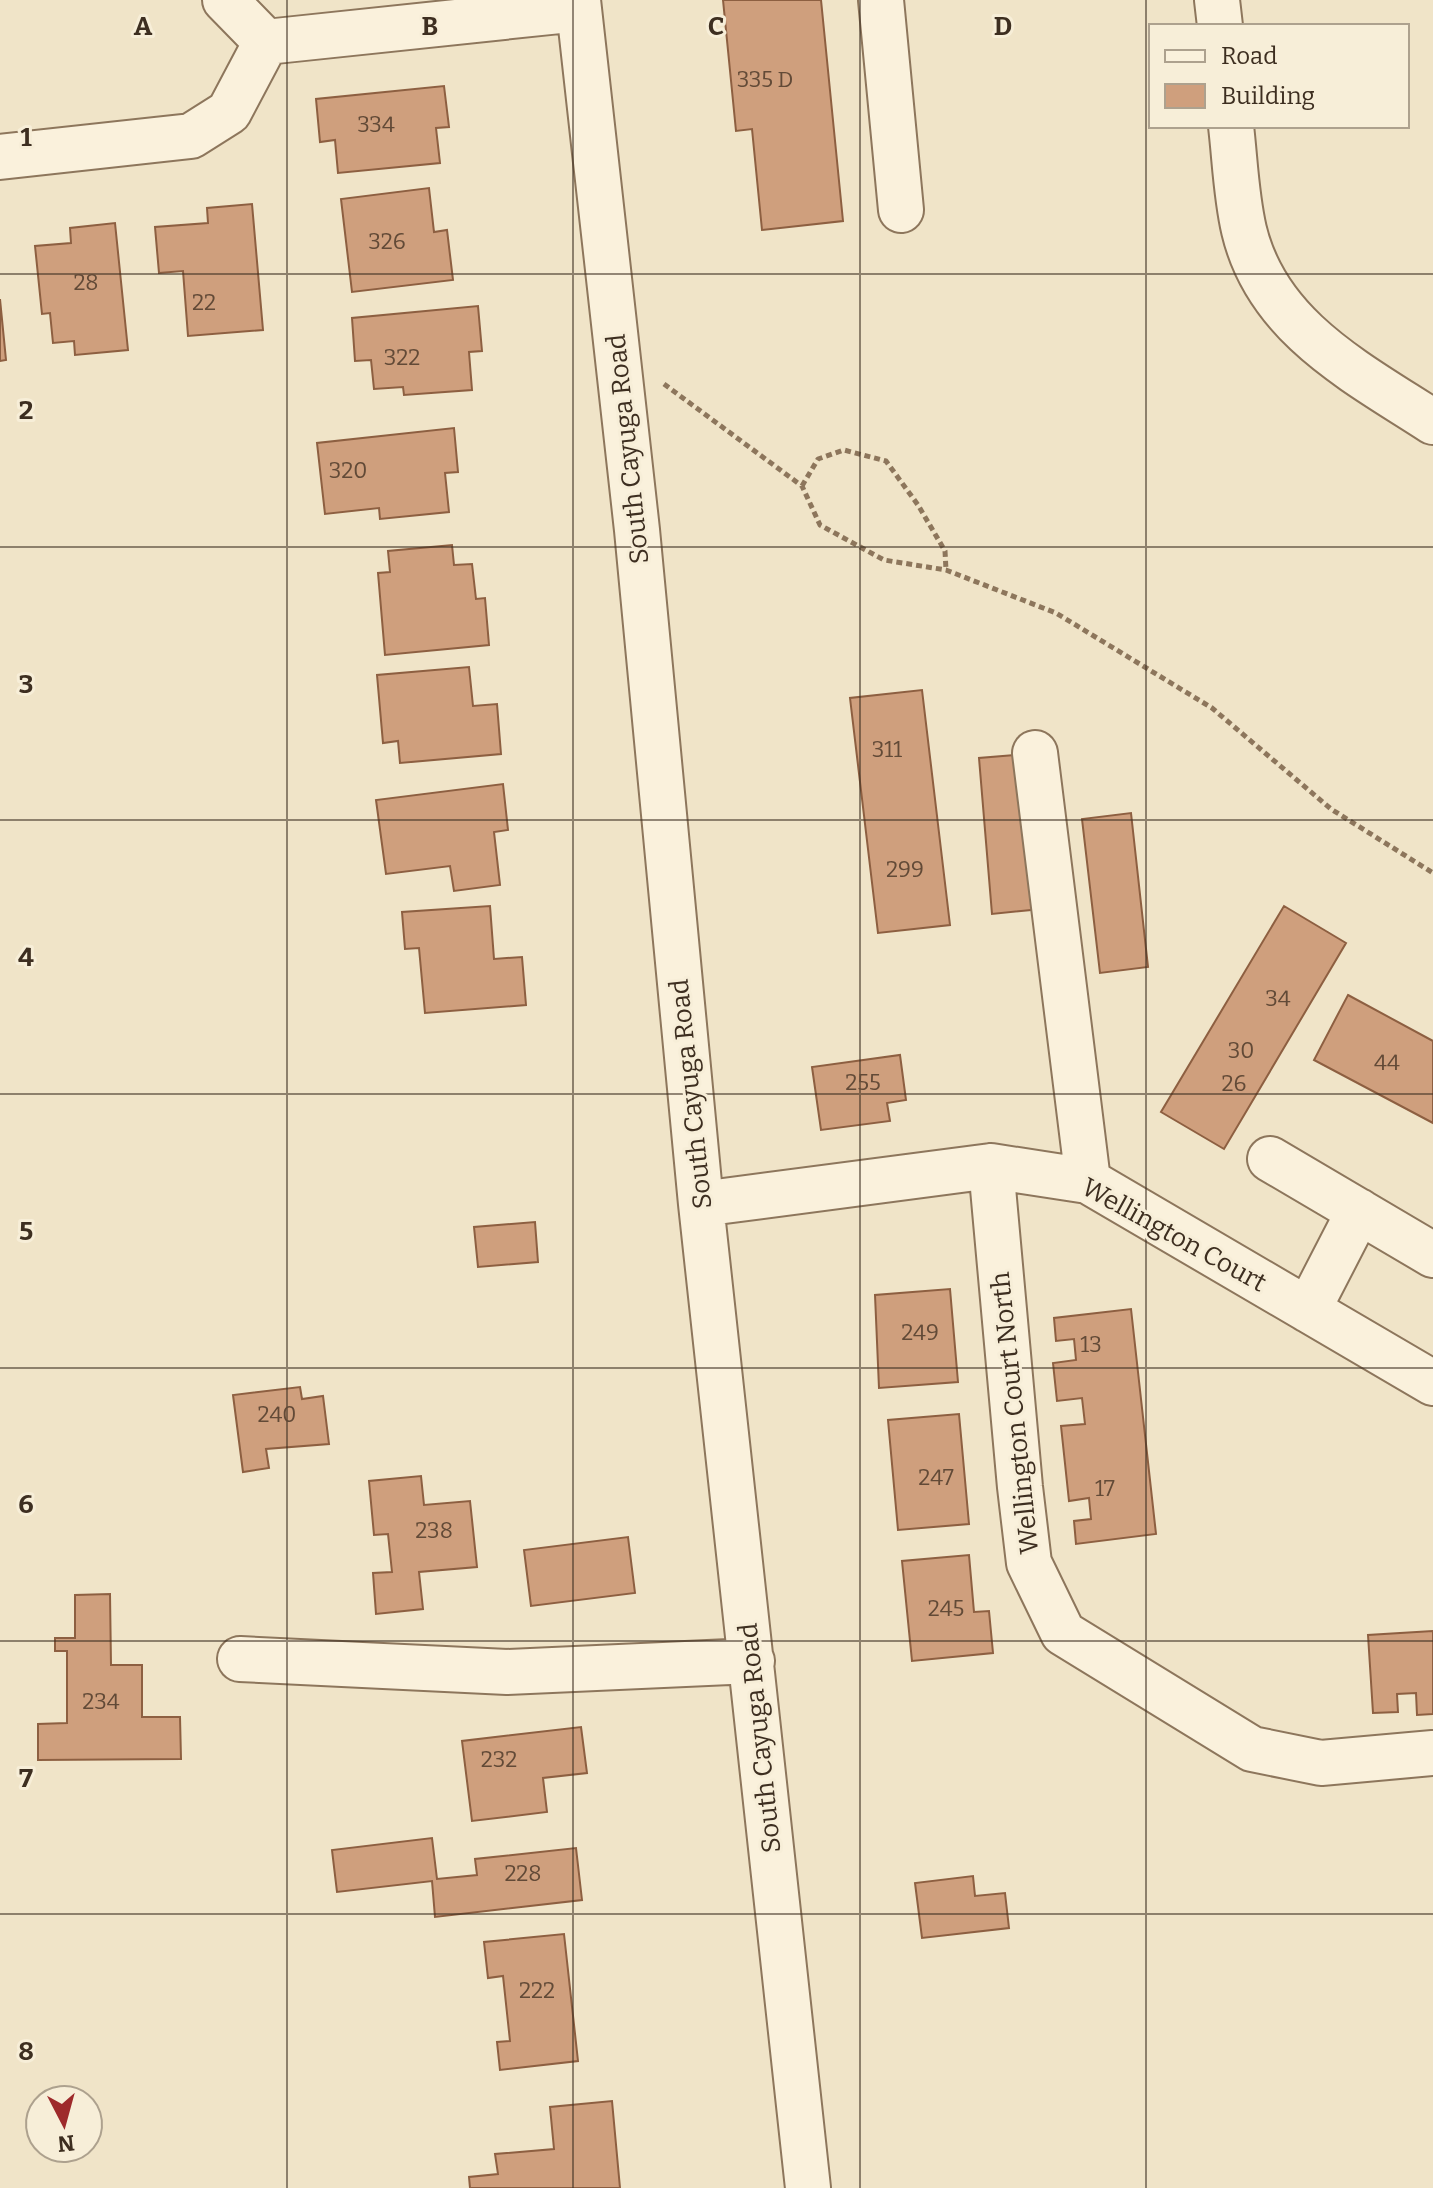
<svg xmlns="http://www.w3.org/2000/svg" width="1433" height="2188" font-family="Bitter,serif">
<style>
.building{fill:#cf9f7d;stroke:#8d5f41;stroke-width:2}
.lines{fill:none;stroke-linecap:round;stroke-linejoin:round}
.minor-casing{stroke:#8d765c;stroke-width:48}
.path{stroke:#8d765c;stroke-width:5;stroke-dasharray:6 4;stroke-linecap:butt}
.minor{stroke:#faf1dc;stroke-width:44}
.grid{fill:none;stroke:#3d2e20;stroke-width:2;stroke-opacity:0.55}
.labels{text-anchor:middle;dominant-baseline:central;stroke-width:6;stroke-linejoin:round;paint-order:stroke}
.number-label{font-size:22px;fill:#624a37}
.street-label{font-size:26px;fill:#3d2e20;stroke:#f7eed8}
.grid-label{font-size:26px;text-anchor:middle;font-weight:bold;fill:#3d2e20;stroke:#f7eed8;stroke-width:6;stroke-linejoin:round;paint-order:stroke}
</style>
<rect width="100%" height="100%" fill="#f0e4c8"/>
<path class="building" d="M723,0H821L843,221L762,230L752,129L736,131Z
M444,86L449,127L436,128L440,163L338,173L335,140L320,142L316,99Z
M429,188L434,232L447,230L453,280L352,292L341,199Z
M252,204L263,330L188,336L183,271L159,273L155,227L208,223L207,208Z
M115,223L128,350L75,355L74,341L53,343L50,313L42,314L35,246L71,243L70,228Z
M0,299L6,360L0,361Z
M478,306L482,351L469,352L472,390L404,395L403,387L374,389L371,360L355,361L352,318Z
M454,428L458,472L445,473L449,512L380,519L379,508L325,514L317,443Z
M452,545L454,565L472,564L476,599L485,598L489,645L385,655L378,573L390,572L388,551Z
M469,667L473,706L497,704L501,754L400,763L398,741L383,743L377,675Z
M922,690L950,925L878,933L850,698Z
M1028,754L1041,909L992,914L979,758Z
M503,784L508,830L494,832L500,885L454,891L450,866L386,874L376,800Z
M1131,813L1148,967L1100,973L1082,819Z
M490,906L494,959L522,957L526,1005L425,1013L419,948L405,949L402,912Z
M1284,906L1346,943L1224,1149L1161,1112Z
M1348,995L1433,1041V1123L1314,1060Z
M900,1055L906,1100L887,1103L890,1121L821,1130L812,1067Z
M535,1222L538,1262L478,1267L474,1227Z
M950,1289L958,1382L879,1388L875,1295Z
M1131,1309L1156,1534L1076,1544L1074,1521L1091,1519L1089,1498L1069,1501L1061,1426L1085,1424L1082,1398L1057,1401L1053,1363L1076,1360L1074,1339L1056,1341L1054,1318Z
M300,1387L302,1399L323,1396L329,1444L266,1449L269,1468L243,1472L233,1395Z
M959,1414L969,1524L898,1530L888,1420Z
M421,1476L424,1505L470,1501L477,1567L419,1572L423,1609L376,1614L373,1573L392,1572L388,1534L374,1535L369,1481Z
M628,1537L635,1593L531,1606L524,1550Z
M969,1555L974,1612L989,1611L993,1653L912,1661L902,1561Z
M110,1594L111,1665H142V1717H180L181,1759L38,1760V1724L67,1723V1651H55V1638H75V1595Z
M1433,1631V1714L1417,1715L1416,1693L1397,1694L1398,1712L1373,1713L1368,1635Z
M581,1727L587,1773L543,1778L547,1812L472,1821L462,1741Z
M432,1838L437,1879L477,1875L475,1859L576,1848L582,1900L435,1917L432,1881L337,1892L332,1850Z
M973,1876L975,1896L1005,1893L1009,1928L922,1938L915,1883Z
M564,1934L578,2061L500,2070L497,2042L510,2041L503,1976L488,1978L484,1942Z
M612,2101L620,2188H470L469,2177L498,2174L495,2154L554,2149L550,2107Z"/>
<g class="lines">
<defs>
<path id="minor" d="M225,0L266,42
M578,0L637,530L701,1204L808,2188
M881,0L901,210
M1217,0L1220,26
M266,42L579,9
M1231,126C1235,160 1236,196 1244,230C1267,327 1356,372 1433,422
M0,157L191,136L229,112L266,42
M1035,753L1088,1181
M1270,1159L1433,1255
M991,1166L1020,1487L1029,1563L1063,1633L1252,1749L1321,1763L1433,1753
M701,1204L991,1166L1088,1181L1433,1383
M1308,1310L1359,1211
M240,1659L507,1672L752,1661"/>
</defs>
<use href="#minor" class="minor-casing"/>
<path class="path" d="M664,384L802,486L820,525L884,560L946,570L1056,613L1212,708L1331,809L1433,873
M802,486L818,459L844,450L886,461L918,505L945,551L946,570"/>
<use href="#minor" class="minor"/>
</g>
<path class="grid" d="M287,0V2188M573,0V2188M860,0V2188M1146,0V2188M0,274H1433M0,547H1433M0,820H1433M0,1094H1433M0,1368H1433M0,1641H1433M0,1914H1433"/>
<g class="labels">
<g class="number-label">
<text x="765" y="79">335 D</text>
<text x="376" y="124">334</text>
<text x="387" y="241">326</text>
<text x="86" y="282">28</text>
<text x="204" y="302">22</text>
<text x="402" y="357">322</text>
<text x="348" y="470">320</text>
<text x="887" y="749">311</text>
<text x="905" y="869">299</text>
<text x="1278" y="998">34</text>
<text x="1241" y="1050">30</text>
<text x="1387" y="1062">44</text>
<text x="863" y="1082">255</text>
<text x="1234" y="1083">26</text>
<text x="920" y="1332">249</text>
<text x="1091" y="1344">13</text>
<text x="277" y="1414">240</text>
<text x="936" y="1477">247</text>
<text x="1105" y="1488">17</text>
<text x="434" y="1530">238</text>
<text x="946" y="1608">245</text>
<text x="101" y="1701">234</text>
<text x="499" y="1759">232</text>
<text x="523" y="1873">228</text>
<text x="537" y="1990">222</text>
</g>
<g class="street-label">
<text transform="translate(628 449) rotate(-96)">South Cayuga Road</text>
<text transform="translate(691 1094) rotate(-96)">South Cayuga Road</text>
<text transform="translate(1174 1235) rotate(29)">Wellington Court</text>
<text transform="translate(1015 1413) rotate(-96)">Wellington Court North</text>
<text transform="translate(760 1738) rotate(-96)">South Cayuga Road</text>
</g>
</g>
<g class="grid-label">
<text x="143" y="35">A</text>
<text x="430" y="35">B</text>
<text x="716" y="35">C</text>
<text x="1003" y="35">D</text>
<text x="26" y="146">1</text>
<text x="26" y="419">2</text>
<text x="26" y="693">3</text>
<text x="26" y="966">4</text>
<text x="26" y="1240">5</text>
<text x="26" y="1513">6</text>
<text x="26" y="1787">7</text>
<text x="26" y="2060">8</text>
</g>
<rect x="1149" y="24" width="260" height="104" fill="#f7eed8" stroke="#ada18e" stroke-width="2"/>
<rect x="1165" y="50" width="40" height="12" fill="#faf1dc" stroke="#ada18e" stroke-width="2"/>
<text x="1221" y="64" font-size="24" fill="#3d2e20">Road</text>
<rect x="1165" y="84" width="40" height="24" fill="#cf9f7d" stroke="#ada18e" stroke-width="2"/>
<text x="1221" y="104" font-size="24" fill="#3d2e20">Building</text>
<g transform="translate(64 2124) rotate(174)"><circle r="38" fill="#f7eed8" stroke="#ada18e" stroke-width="2"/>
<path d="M0-6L14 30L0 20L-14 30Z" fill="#9e2a2b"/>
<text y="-12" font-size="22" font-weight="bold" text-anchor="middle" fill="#3d2e20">N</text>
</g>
</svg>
